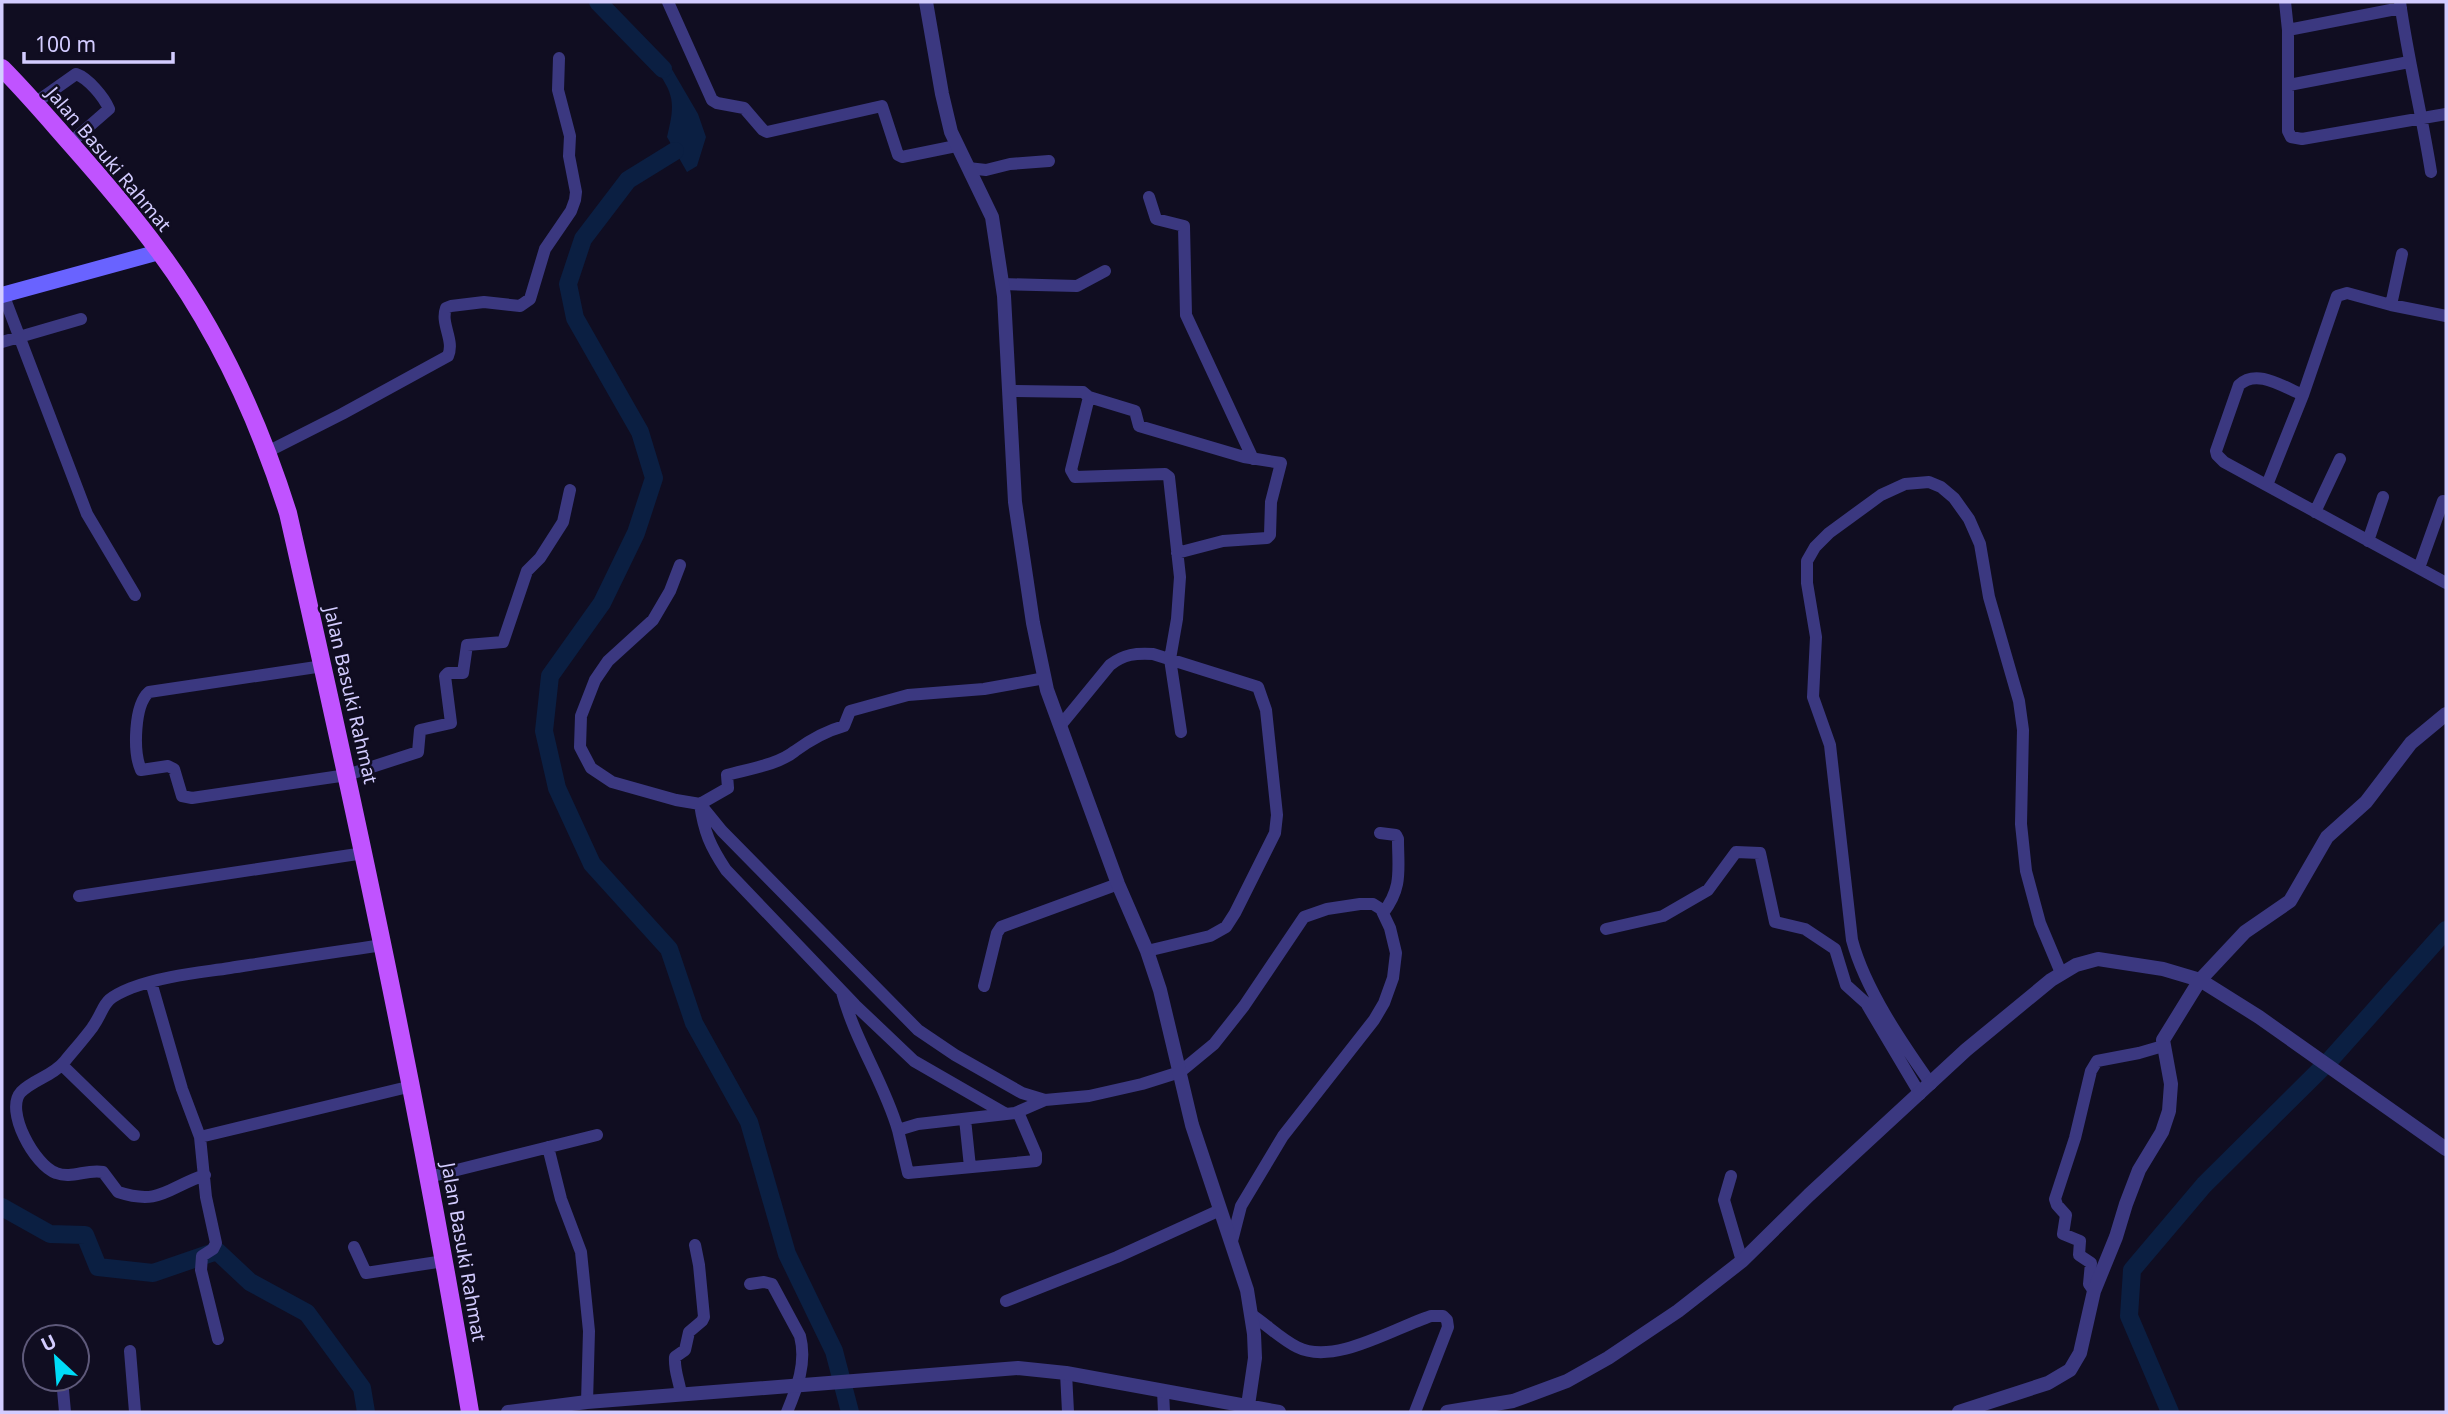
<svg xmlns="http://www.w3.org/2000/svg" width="2448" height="1414" font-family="'Noto Sans',sans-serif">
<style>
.water{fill:#0b1f42}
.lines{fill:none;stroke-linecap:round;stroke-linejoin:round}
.river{stroke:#0b1f42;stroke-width:18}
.minor{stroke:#3b3880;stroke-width:12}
.tertiary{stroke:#3b3880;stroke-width:14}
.secondary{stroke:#6963ff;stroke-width:16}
.primary{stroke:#c053ff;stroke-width:18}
.labels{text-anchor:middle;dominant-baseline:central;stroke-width:5;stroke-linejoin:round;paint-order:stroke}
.street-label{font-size:19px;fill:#d3ccff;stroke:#100d21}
</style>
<rect width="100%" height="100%" fill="#100d21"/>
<path class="water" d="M670,66L698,114L706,137L697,166L687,172L667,137C674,108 676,96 657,71Z"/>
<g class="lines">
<path class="river" d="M598,2L663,69
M675,151L628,180L583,239L568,284L575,318L640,432L654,478L636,533L602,603L550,676L544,731L557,788L592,864L669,949L694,1023L749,1122L787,1254L834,1351L850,1412
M2,1207L50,1234L85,1235L98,1267L153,1273L217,1251L250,1282L307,1313L362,1388L366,1412
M2170,1412L2129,1316L2132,1270L2204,1185L2330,1060L2446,930"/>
<path class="minor" d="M668,2L712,100L717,103L744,108L763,130L767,132L882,106L898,155L902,157L956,146
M2285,2L2288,30V131L2291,137L2302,139L2446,114
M2400,2C2408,59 2422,115 2431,172
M2288,30L2401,8
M2289,85L2409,62
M35,103L76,74C88,78 104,97 109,109L70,143
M968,168L986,170L1010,164L1049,161
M1149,197L1156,219L1184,226L1186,315L1253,459
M1002,284L1077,286L1105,271
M3,294L87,514L135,595
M2391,305L2402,254
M2,342L81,319
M1010,391L1083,392L1089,397L1071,470L1075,477L1165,474L1169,477L1180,577L1177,619L1170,659L1181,732
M2303,395C2283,387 2257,368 2239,385L2216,451L2217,455L2224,462L2446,583
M1089,397L1135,411L1139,426L1244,457L1281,463L1271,502L1270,535L1267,538L1223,541L1177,553
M267,452L342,414L448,356C455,340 440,324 446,308L451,306L484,302L520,306L530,299L545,249L571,211L575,200L576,192L569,156L570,136L558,90L559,58
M2267,485L2303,395L2337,296L2347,293L2391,305L2446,316
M2315,512L2340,459
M2368,541L2383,497
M680,565L670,591L653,620L608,661L595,680L581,716L580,747L591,768L612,782L676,800L700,804L722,831L918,1030L955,1055L1022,1093L1045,1100L1089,1096L1142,1084L1180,1072L1214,1044L1244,1006L1304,917L1327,909L1360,904H1373L1381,909L1390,928L1396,953L1393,978L1384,1003L1374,1020L1283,1136L1241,1206L1232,1241
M2419,568L2443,501
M323,666L149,692C134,705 133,752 141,770L168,766L174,769L182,796L192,798L347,775L418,752L420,730L451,723L445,676L448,673H463L467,645L503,642L527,571L540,558L563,522L570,490
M1060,726L1110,665C1124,654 1136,653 1153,654L1258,687L1266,710L1277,815L1275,833L1235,913L1226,927L1210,936L1147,951
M1380,833L1396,835L1398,839C1398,870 1403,887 1383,913
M79,896L364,853
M1606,929L1663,916L1708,890L1736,852L1760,853L1775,922L1805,929L1835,949L1846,985L1866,1003L1920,1094
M151,982L182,1089L200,1137L206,1197L216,1243L213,1249L202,1256L201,1270L218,1339
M984,986L997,933L1001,927L1118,884
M842,992C855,1041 884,1082 898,1130
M62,1065L134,1135
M1931,1084C1902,1043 1865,989 1852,940L1830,745L1813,697L1816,637L1807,583V561L1815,547L1829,533L1881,495L1905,484L1929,482L1941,487L1954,498L1969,519L1980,544L1989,597L2019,701L2023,730L2021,824L2026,871L2040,923L2061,973
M1018,1112L1036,1154V1161L908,1173L898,1130L918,1124L1015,1113L1045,1100
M1006,1114L914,1061L855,1005L726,870C710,846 704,832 700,804L728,788L727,775C748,769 778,765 795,751C810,740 826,731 844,726L850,711L908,695L984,689L1045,678
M965,1119L970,1167
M200,1137L412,1086
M548,1147L561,1199L581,1252L589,1331L587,1402
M205,1175C168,1187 161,1206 118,1192L103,1172C86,1169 72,1179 56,1173C35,1166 4,1110 21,1092C34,1079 53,1076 65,1061C74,1050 83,1040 92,1028C108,1005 99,1001 131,988C163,976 197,973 230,968C282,960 333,952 384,945
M1731,1176L1724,1200L1742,1261
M429,1177L597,1135
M354,1247L366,1273L444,1261
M750,1284L764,1282L772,1284L800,1336C807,1363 797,1388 787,1412
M2094,1291L2089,1284L2091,1263L2079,1255L2080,1241L2063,1234L2066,1215L2057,1205L2055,1199L2075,1138L2091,1071L2097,1061L2139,1053L2163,1046
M1006,1301L1117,1257L1220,1210
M1252,1315C1267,1325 1281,1339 1297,1347C1334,1366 1394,1328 1431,1316H1443L1447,1320L1448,1327L1415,1412
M130,1351L135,1412
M1066,1373L1068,1412
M62,1379L65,1412
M1163,1391L1164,1412
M681,1394C679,1380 674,1371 675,1357L685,1350L689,1332L702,1321L704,1317L699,1265L695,1245"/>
<path class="tertiary" d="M926,2L942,94L951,132L992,217L1004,296L1015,502L1033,623L1047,690L1118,884L1147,951L1160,990L1192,1125L1247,1290L1254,1334L1255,1358L1247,1412
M508,1412L587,1402L1018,1368L1066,1373L1279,1412
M1447,1412L1513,1401L1567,1381L1608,1358L1678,1311L1742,1261L1809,1195L1966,1050L2051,980L2076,965L2098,959L2163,969L2200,980L2245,932L2290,901L2327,837L2366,802L2411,743L2446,714
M1959,1412L2048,1383L2070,1370L2080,1353L2094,1291L2116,1237L2126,1204L2139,1170L2162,1132L2169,1111L2171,1084L2163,1040L2200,980L2259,1017L2446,1149"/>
<path class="secondary" d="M2,295L159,252"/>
<path class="primary" d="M2,68C26,92 48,118 70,143C101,178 131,213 159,251C216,328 259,421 288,513C356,812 420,1110 470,1412"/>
</g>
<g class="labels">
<g class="street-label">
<text transform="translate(109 159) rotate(50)">Jalan Basuki Rahmat</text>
<text transform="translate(351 695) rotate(77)">Jalan Basuki Rahmat</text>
<text transform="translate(464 1252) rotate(80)">Jalan Basuki Rahmat</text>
</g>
</g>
<rect width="2448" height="1414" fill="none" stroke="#d3ccff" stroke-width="7"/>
<g transform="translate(56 1358) rotate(334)"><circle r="33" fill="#100d21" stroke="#5e597a" stroke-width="2"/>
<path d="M0-5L12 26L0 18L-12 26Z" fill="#00dcf7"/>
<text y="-10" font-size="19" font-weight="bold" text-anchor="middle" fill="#d3ccff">U</text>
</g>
<path d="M24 52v10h149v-10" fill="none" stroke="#d3ccff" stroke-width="3.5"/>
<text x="35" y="52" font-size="21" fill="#d3ccff" stroke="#100d21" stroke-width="5" paint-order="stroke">100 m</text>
</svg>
